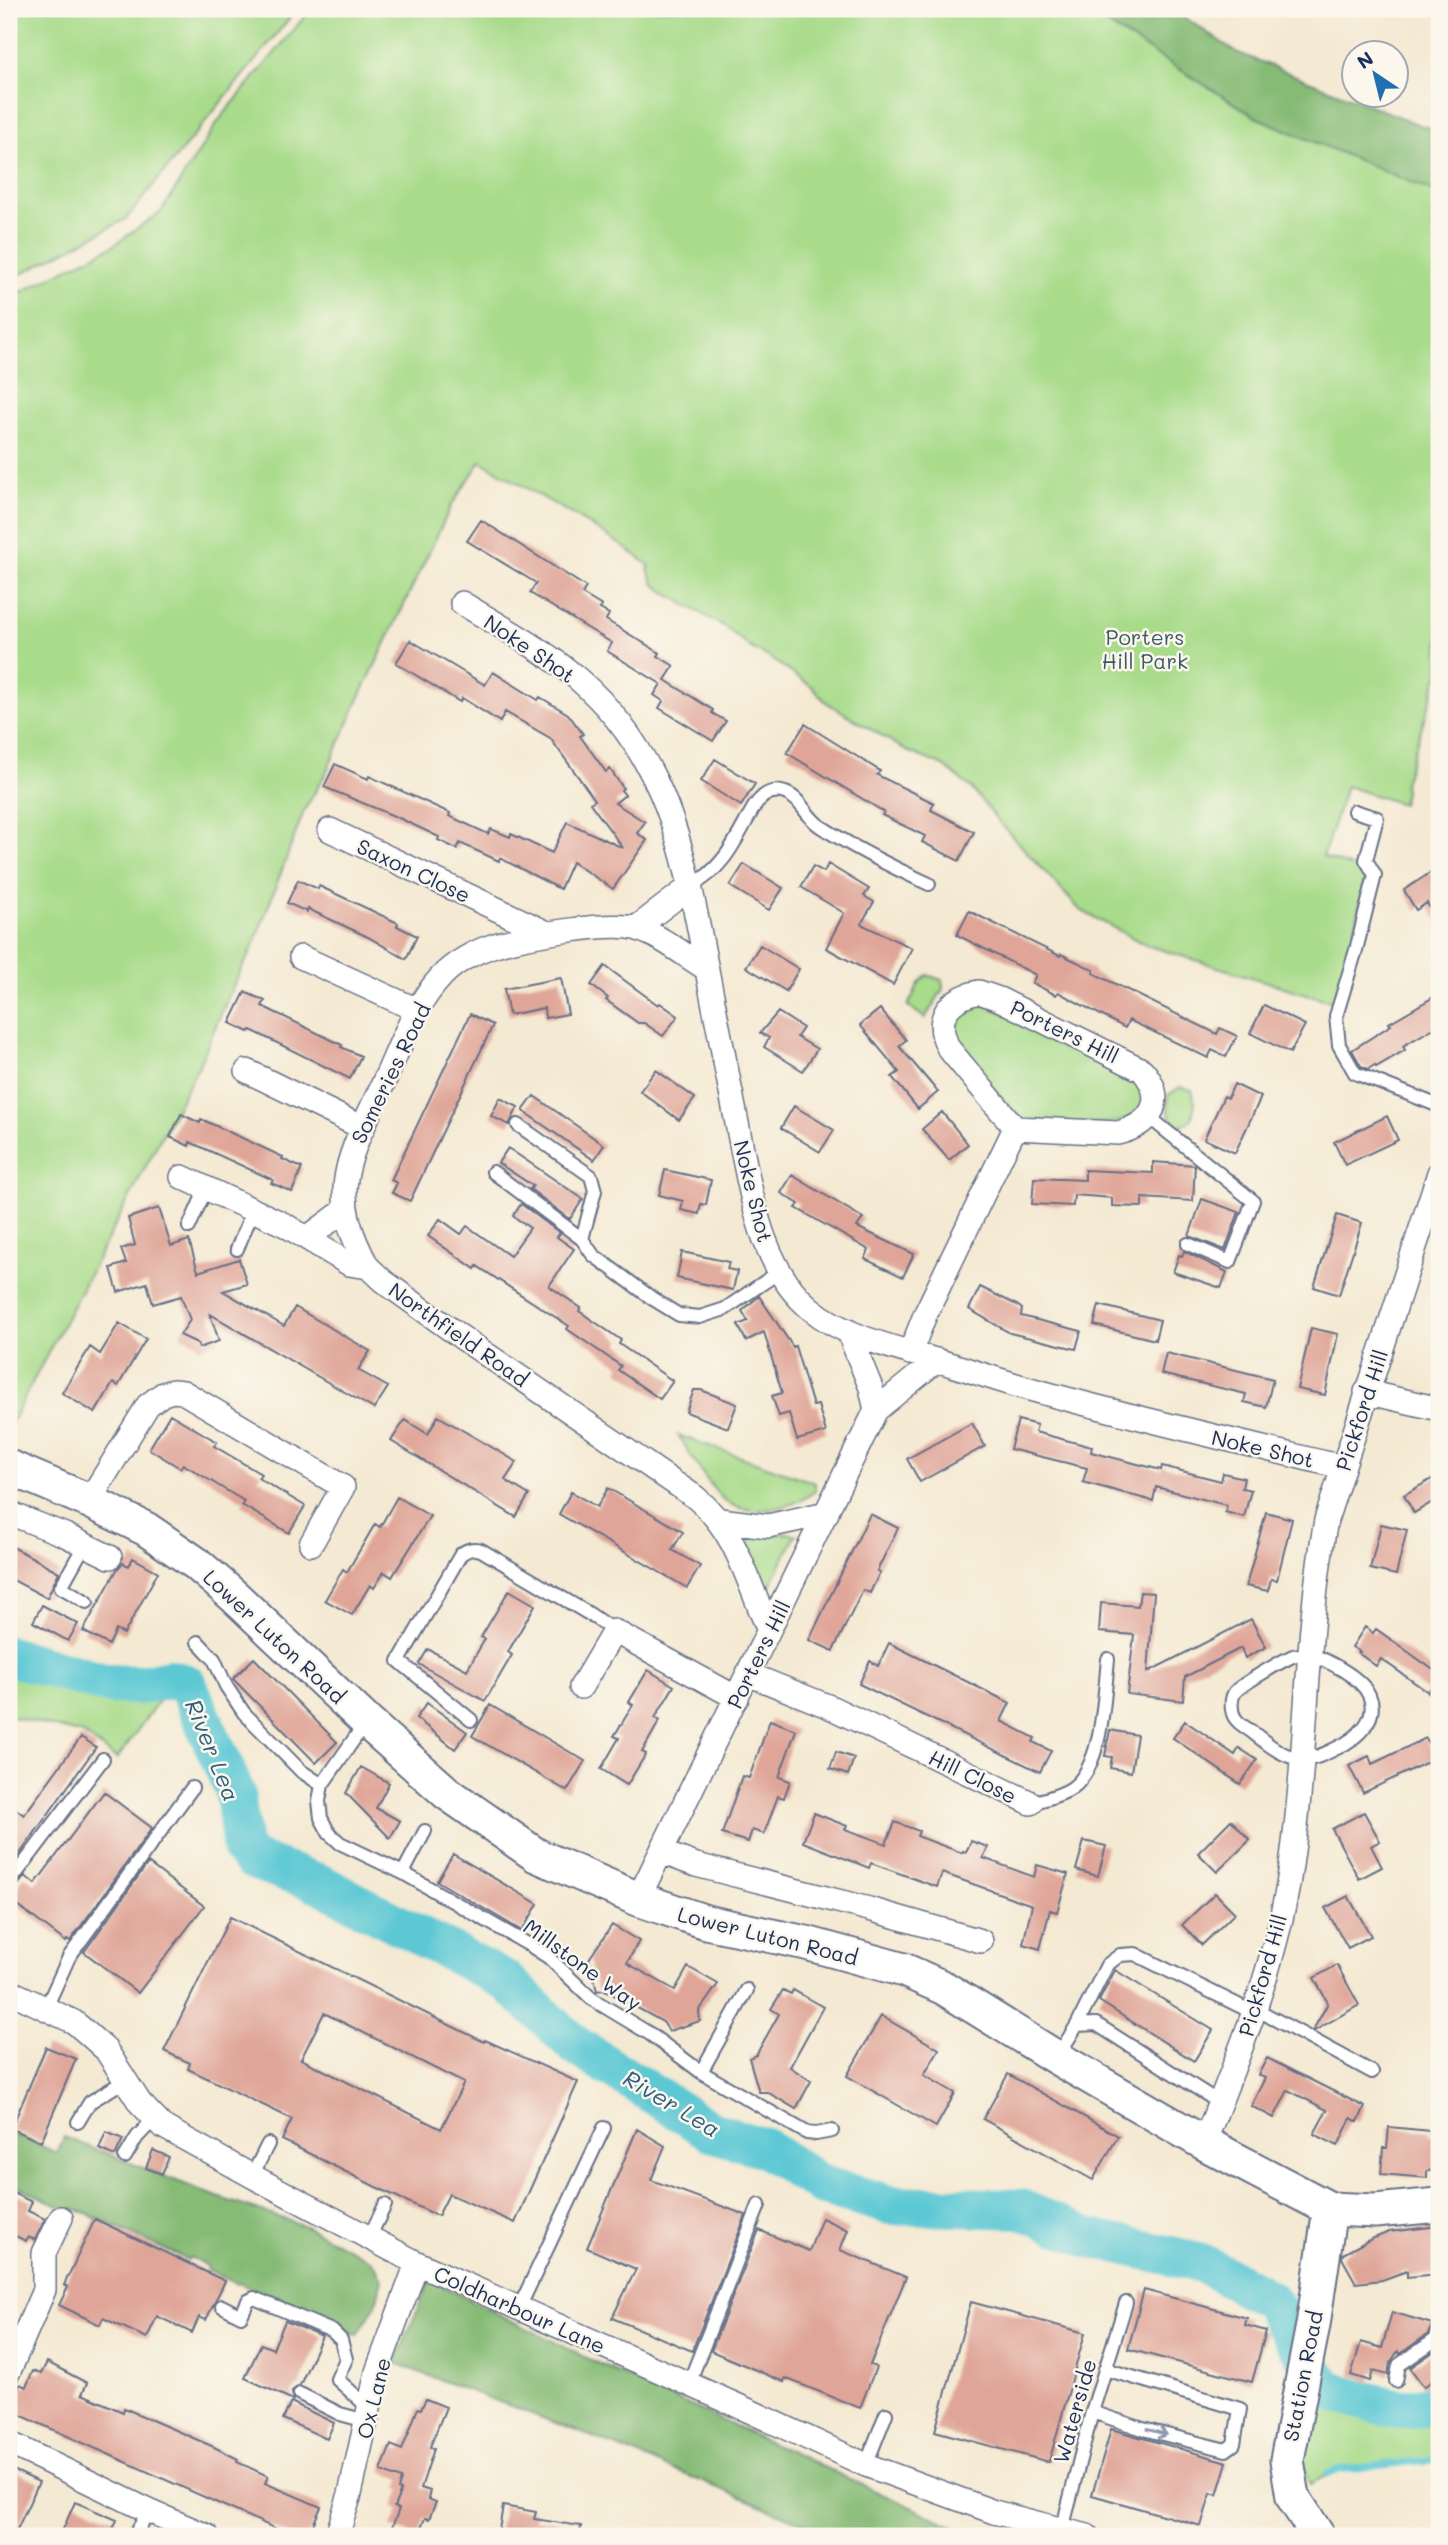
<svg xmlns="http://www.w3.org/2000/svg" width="1448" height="2545" font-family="Mali,sans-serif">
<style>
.green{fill:#a8db8a;stroke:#628574;stroke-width:2}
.forest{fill:#86bb76;stroke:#50756a;stroke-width:2}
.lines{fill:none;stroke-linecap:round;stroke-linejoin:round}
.stream{stroke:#5cc8d4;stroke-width:7}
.river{stroke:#5cc8d4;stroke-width:40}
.building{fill:#dfa598;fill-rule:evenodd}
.lane-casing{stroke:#677087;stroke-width:16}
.street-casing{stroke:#677087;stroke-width:26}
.secondary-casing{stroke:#677087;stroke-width:37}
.lane{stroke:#fff;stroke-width:12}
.street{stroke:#fff;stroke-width:23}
.secondary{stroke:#fff;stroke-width:33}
.oneway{stroke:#8d97ae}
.labels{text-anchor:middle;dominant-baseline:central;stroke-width:5;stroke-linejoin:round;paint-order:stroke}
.park-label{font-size:21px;fill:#3e5a69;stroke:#fbf7ec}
.street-label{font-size:21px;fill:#1b2f5e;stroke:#fbf7ec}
.water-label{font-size:23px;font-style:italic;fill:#2e5d81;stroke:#fbf7ec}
</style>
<rect width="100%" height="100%" fill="#fbf7ec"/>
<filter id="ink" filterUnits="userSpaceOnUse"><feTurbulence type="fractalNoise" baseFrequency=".0143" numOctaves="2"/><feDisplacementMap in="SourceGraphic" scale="14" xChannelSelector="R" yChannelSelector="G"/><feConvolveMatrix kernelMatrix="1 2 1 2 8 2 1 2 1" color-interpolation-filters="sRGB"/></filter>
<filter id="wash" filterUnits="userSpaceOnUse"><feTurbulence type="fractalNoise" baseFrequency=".00686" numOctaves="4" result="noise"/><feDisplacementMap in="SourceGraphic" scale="28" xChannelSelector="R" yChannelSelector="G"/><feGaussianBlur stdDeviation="1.57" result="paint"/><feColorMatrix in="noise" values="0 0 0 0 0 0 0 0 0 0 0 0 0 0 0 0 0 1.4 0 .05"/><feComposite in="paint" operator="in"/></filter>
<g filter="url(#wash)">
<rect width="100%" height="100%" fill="#f4e9d2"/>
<path class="green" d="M9,9H297L126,219L9,280Z
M311,9H1088L1091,14L1258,118L1439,194V673L1404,783L1405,792L1402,804L1346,786L1323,857L1366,872L1348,965L1333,1002L1146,945L1080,910L1000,823L971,788L944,766L907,751L826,702L812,687L767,656L751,648L725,627L669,595L654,584L648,569L650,566C597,525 537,496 481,461L451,506L356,705L327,771L304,811L253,947L233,986L199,1065L9,1427V298L111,247L161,212L219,120Z
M927,975L942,980L943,989L925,1018L908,1006L919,983Z
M979,1002L1138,1074C1141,1086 1148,1100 1139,1111C1123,1133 1047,1120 1021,1119L964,1057L950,1029C955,1012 962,1007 979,1002Z
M1180,1087L1192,1090L1195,1103L1192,1119L1181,1126C1166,1121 1168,1109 1168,1095Z
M678,1435L815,1483V1491C792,1510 741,1520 719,1495C703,1477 691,1455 678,1435Z
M786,1533L796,1535L766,1593L761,1587L747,1548L750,1538L755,1535Z
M9,1669L103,1691L143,1693L169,1686L117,1759L83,1734L9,1716Z
M1312,2391L1334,2403L1357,2404L1385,2413L1414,2416L1439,2410V2459L1337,2470L1310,2484C1294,2456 1307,2421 1312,2391Z"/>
<path class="forest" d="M1088,9H1172L1236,52L1422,126L1439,130V194L1258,118L1091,14Z
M9,2132L57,2153L64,2137L220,2198L305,2226L367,2258L374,2263L382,2279L376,2304L358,2335L239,2283L237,2284L206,2269L207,2266L190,2257L188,2260L74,2208L71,2212L9,2182Z
M430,2280L599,2364L965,2532L983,2536H836L593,2437L395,2363Z"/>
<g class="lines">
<path class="stream" d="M1327,2474L1336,2470L1439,2459"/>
<path class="river" d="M9,1656L107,1684L141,1685L169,1679L187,1684L235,1792L242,1849L253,1860L321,1884L506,1981L575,2045L712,2132L765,2148L821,2185L890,2205L1021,2209L1087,2237L1202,2263L1270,2300L1326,2389C1359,2399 1405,2418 1439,2402"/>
</g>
<g id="blocks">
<path class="building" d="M481,520L586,587L582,594L602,606L600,609L609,614L606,620L660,653L658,656L674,666L665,680L713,710L712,713L726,721L713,741L659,708L663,701L654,695L661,684L607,651L612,643L530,593L536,583L467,541Z
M410,640L485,685L493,672L538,700L540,697L568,714L583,734L580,736L606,772L610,769L623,788L621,790L625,795L615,803L645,822L637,833L647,840L613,889L572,862L560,889L500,858L499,861L460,843L457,849L438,840L439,837L399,818L324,787L335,764L368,779L369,776L450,813L449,816L488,834L491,829L510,837L511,834L552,853L567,822L623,848L590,803L595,800L550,738L505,712L500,722L462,698L460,702L396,663Z
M805,724L880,771L877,775L934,803L931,810L974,832L959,861L922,842L925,836L882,815L884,812L787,753Z
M715,759L755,784L741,806L701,781Z
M744,864L783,888L769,910L730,886Z
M828,864L869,889L864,896L874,902L861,924L912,948L893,985L826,948L844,913L801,887L813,866L824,872Z
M1439,867V924L1427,903L1416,910L1404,890Z
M298,880L318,889L319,886L398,923L397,926L417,936L406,959L368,937L308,909L307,912L287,903Z
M969,911L1060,956L1061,954L1094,970L1093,973L1217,1034L1220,1028L1237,1036L1226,1057L1212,1050L1208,1058L1129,1020L1125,1028L1058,992L1056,995L1032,983L1036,975L957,935Z
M760,945L799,969L786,991L746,967Z
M605,966L658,1005L660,1003L678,1016L663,1036L644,1023H638L606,1000L608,998L591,985Z
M561,978L568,1014L545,1018L544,1008L509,1015L504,989Z
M245,992L265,1001L262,1006L342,1045L341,1047L361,1056L350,1079L251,1030L249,1032L230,1023Z
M1439,994V1025L1403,1046L1405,1050L1376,1067L1375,1065L1368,1069L1361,1066L1352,1050L1391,1025L1389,1023Z
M1264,1005L1305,1025L1290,1053L1250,1033Z
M880,1009L906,1040L899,1046L938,1092L918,1109L892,1077L899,1072L860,1025Z
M778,1012L803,1028L797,1037L817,1049L803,1071L764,1047L769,1038L760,1033Z
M470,1014L493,1025L410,1201L392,1193L397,1183L391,1180Z
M656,1070L695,1098L679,1120L640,1091Z
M1234,1084L1261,1097L1235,1153L1204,1139L1224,1096L1228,1098Z
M534,1096L604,1145L594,1160L523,1111Z
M500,1098L518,1107L509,1125L491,1116Z
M794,1106L834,1130L820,1152L781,1128Z
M942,1112L968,1144L949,1160L922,1129Z
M181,1114L200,1123L201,1119L283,1157L282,1159L302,1168L292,1192L271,1183L273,1180L190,1142L189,1146L170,1137Z
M1387,1116L1398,1140L1345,1165L1334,1142Z
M508,1148L583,1199L570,1219L530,1189L533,1186L498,1163Z
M1153,1162L1195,1165L1193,1201L1142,1198V1207L1112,1206V1198L1074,1195L1073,1206L1032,1204L1034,1178L1085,1180V1170L1153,1173Z
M665,1170L711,1180L706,1205L701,1204L699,1214L681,1210L683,1201L659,1195Z
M792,1175L863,1218L857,1227L914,1254L903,1277L865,1259L869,1250L796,1208L799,1204L781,1193Z
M1202,1199L1239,1212L1225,1250L1189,1236Z
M521,1204L560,1233L557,1237L574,1249L549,1286L581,1308L579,1311L621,1340L619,1344L673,1381L660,1399L618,1370L621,1366L567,1329L569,1326L477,1266L475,1269L428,1236L440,1219L461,1234L467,1226L510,1256L530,1228L513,1216Z
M159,1208L171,1246L189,1240L198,1272L239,1259L247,1284L223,1291L284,1326L295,1307L370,1351L358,1370L388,1387L374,1409L210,1314L219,1341L199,1348L197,1343L180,1335L190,1320L181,1296L153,1304L147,1283L118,1292L111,1268L126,1263L121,1249L135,1245L128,1218Z
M1337,1215L1362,1223L1339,1295L1314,1287Z
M1184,1251L1227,1272L1221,1288L1173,1272L1179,1255L1182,1256Z
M682,1252L729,1262L727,1269L737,1271L733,1290L677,1278Z
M980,1287L1017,1305L1022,1309L1021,1316L1081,1331L1076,1349L1010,1333L969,1309Z
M759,1296L793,1347L795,1346L813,1406L818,1405L826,1432L797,1440L789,1413L779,1416L772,1396L782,1393L764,1332L746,1341L738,1325L748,1321L742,1311Z
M1099,1305L1160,1320L1155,1340L1094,1325Z
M119,1323L146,1339L118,1386L113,1383L95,1413L62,1393L90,1347L100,1354Z
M1311,1328L1338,1334L1325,1395L1297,1389Z
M1166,1353L1273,1379L1266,1407L1244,1402L1246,1394L1161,1374Z
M694,1390H701L737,1404L728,1428L686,1412Z
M170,1414L217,1442L214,1446L261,1474L258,1478L305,1506L289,1533L242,1505L244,1501L229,1492L183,1464L180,1468L149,1449Z
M438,1416L517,1462L505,1480L529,1495L516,1517L391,1441L405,1420L428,1434Z
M1018,1420L1037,1425L1035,1432L1092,1447L1091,1452L1161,1470L1162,1466L1221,1481L1223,1473L1244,1478L1242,1488L1251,1490L1244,1517L1225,1512L1226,1505L1156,1487L1153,1501L1083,1482L1087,1468L1010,1449Z
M972,1423L985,1446L920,1482L907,1459Z
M1439,1475V1498L1414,1513L1404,1495Z
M608,1488L683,1532L672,1550L700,1566L687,1588L559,1514L571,1492L597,1507Z
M397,1497L430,1516L392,1577L384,1572L374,1588L370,1585L352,1615L325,1600L343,1569L347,1572L375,1524L380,1527Z
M1266,1512L1292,1519L1277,1580L1271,1579L1268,1591L1246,1586Z
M870,1514L898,1528L877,1571L880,1572L870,1593L863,1590L833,1651L809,1640Z
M1381,1524L1407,1530L1396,1575L1370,1569Z
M9,1545L59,1572L47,1598L9,1578Z
M133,1558L158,1572L124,1634L116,1630L109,1645L83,1631L118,1568L123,1563L129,1566Z
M509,1590L535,1605L508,1652L512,1655L485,1701L419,1664L428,1649L467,1670L485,1639L481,1637Z
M1140,1592L1154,1593L1148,1672L1251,1619L1266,1647L1245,1658L1241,1648L1185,1677L1183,1701L1127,1694L1134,1635L1099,1632L1101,1603L1138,1606Z
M42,1605L78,1624L68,1641L33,1622Z
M1365,1627L1373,1633L1376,1629L1439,1674L1428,1692L1381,1659L1376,1666L1358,1653L1360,1652L1352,1647Z
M889,1643L1010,1703L1001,1721L1035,1738L1033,1742L1051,1751L1040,1772L859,1684L870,1661L878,1666Z
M254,1658L337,1742L316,1763L233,1679Z
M648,1670L674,1686L655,1718L660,1720L642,1752L646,1754L627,1785L601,1769L619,1738L614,1736L633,1705L629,1702Z
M427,1703L467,1732L455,1749L416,1718Z
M490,1705L585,1761L567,1791L472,1736Z
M770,1720L796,1730L779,1777L790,1781L784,1798L778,1796L764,1834L752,1830L748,1842L722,1834L742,1776L749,1778Z
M1185,1721L1235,1755L1239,1748L1257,1760L1240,1784L1173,1738Z
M1110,1730L1137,1735L1131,1772L1110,1768L1112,1757L1105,1756Z
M81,1737L96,1747L9,1869V1804L24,1815Z
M1426,1738L1436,1758L1363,1793L1349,1766L1369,1756L1372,1764Z
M836,1752L854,1758L848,1775L830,1769Z
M361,1767L389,1783L376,1808L400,1821L390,1838L346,1793Z
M104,1792L152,1828L70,1941L67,1940L66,1942L9,1899V1892L15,1889L25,1876L35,1884Z
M1364,1812L1380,1841L1371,1846L1382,1867L1359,1879L1332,1829Z
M814,1813L847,1826L845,1829L886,1844L895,1822L919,1831L917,1836L962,1853L963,1851L966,1852L971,1841L988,1847L983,1858L1034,1877L1037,1865L1068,1874L1057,1912L1050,1910L1040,1949L1023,1944L1032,1905L942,1873L937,1887L871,1863L869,1868L803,1842Z
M1231,1820L1250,1840L1217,1872L1198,1853Z
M1084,1841L1106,1846L1098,1876L1076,1870Z
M453,1854L538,1904L522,1931L437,1881Z
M148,1863L204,1906L138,1993L84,1952Z
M1215,1893L1235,1913L1202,1945L1182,1925Z
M1348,1896L1371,1936L1348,1948L1325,1908Z
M230,1917L484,2042L485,2040L578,2082L515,2223L449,2194L438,2216L378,2188L282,2140L292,2119L188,2069L190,2063L164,2051ZM324,2013L464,2083L441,2129L301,2059Z
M612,1925L639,1941L627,1963L675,1990L688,1967L718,1984L699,2011L700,2021L669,2031L663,2022L605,1990L597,1991L589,1959Z
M1337,1965L1359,2005L1314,2031L1313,2030L1328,2003L1314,1978Z
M1115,1970L1213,2030L1194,2061L1099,2001Z
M783,1990L791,1994L793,1990L823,2007L790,2067L811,2081L796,2109L767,2092H759L749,2058L756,2055L779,2014L771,2009Z
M881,2016L939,2049L924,2075L955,2093L936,2127L847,2076Z
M46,2047L76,2059L41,2142L11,2129Z
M1267,2058L1365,2107L1358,2122L1351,2118L1338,2146L1314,2134L1327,2110L1288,2090L1274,2118L1251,2106L1265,2078L1258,2075Z
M1008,2074L1118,2136L1093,2180L983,2119Z
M1389,2127L1430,2131V2135L1439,2134V2170L1427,2171V2178L1381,2174L1383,2148H1387Z
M637,2129L665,2146L651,2180L746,2215L692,2351L612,2318L636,2269L587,2248Z
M106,2132L123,2139L115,2156L99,2149Z
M153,2150L169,2157L162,2174L146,2168Z
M9,2191L32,2202L28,2211L45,2219L35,2240L28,2237L26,2241L9,2233Z
M822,2218L848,2230L840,2250L906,2277L870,2365L876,2367L860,2408L785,2378L784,2382L711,2351L759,2230L809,2251Z
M95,2219L225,2281L206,2320L199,2317L192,2333L157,2316L147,2338L103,2318L100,2325L59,2305L68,2287L64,2285Z
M1439,2226V2274L1407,2277V2271L1382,2280L1356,2283L1342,2258L1343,2254L1367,2241L1389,2232Z
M1144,2290L1247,2318L1245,2325L1266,2331L1252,2382L1128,2349Z
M971,2302L1085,2333L1049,2462L935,2431Z
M1392,2312L1432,2324L1428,2334L1400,2354L1398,2351L1390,2363L1388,2375L1373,2371L1370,2381L1351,2375L1361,2342L1382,2348Z
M285,2321L322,2336L300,2385L292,2391L293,2400L245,2378L261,2344L273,2349Z
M1439,2348V2375L1424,2387L1410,2368Z
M47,2362L87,2383L82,2394L123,2412L124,2408L214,2447L238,2459L237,2462L268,2476L265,2483L321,2507L308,2536H292L9,2410L20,2384L26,2387L33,2371L41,2374Z
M426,2399L446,2407L430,2447L434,2449L421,2488L430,2491L428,2499L436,2502L429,2519L425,2518L418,2536L392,2527L399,2509L394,2507L401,2490L398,2489L401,2479L381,2471L391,2445L402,2450L418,2408L421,2409Z
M291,2402L334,2423L327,2439L283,2419Z
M1111,2429L1227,2462L1217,2495L1211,2493L1201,2526L1092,2495Z
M9,2468L39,2482L14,2536H9Z
M75,2502L117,2520L110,2536H60Z
M503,2506L536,2512L534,2519L581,2526L580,2536H498Z"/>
</g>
</g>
<g filter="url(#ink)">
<use href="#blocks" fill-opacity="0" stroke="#677087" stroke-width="2"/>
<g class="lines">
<defs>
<path id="lane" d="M1354,811L1377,818L1366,860L1375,875L1356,950L1336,1016L1339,1045L1355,1073L1439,1106
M691,886C725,868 736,839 754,807C761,796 771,788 785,793C801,798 806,817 820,826C854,848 892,867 929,884
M1149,1117L1253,1201L1230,1262L1188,1244
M518,1125L591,1176L595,1191L582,1239
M493,1172L582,1239L593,1255L653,1299L679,1315L700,1317L725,1309L779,1272
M189,1227L206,1189
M237,1249L253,1210
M85,1544L61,1587L87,1602
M198,1642L214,1659L226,1686L244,1713L301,1771L322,1785
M1309,1654C1327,1660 1361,1677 1369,1695C1380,1719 1356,1739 1337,1748C1327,1753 1314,1760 1302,1759C1283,1758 1265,1742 1251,1731C1246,1728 1238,1723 1235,1718C1231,1712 1230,1699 1235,1692C1239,1686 1285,1659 1293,1656C1298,1655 1304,1655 1309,1654Z
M471,1720L399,1661L461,1554C468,1549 473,1548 481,1550L591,1615L614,1631
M366,1722L322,1785L319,1801L321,1818L329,1833L340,1843L403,1873L531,1946L548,1957L592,1999L650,2034L701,2072L807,2133L816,2134L832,2131
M1031,1803C1044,1799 1061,1796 1072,1788C1103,1766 1104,1696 1108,1659
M403,1873L425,1831
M9,1883L103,1759
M1256,2009L1372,2072
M45,2010L69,1957L192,1788
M1077,2025L1096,2024L1220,2103
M1057,2057L1077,2025L1107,1965L1120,1955L1135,1954L1254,2013
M701,2072L747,1990
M78,2122L90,2102L126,2080
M125,2157L137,2137L155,2118
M252,2176L268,2144
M369,2238L385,2205
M222,2306L241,2316L248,2301L254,2298L332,2331L341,2340L346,2359L337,2379L369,2408
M519,2308L604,2128
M1396,2381L1399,2365L1435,2340L1439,2332
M689,2383L759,2205
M300,2394L340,2414L366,2421
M1092,2412L1143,2429L1226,2450L1234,2444L1240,2409L1105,2369
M866,2465L886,2414
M1062,2530L1092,2412L1126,2303
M134,2536L149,2511"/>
<path id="street" d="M462,603C501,627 543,649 578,679C670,759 685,857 707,970C719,1031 731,1093 743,1154C754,1209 766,1272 811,1309C846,1338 897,1348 939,1361C966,1369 992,1378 1019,1386C1126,1416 1234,1441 1342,1467
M330,830L547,933
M636,928L691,886
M301,957L417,1010
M979,992L999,999L1142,1070C1168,1099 1152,1124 1118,1133L1015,1128L949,1049C933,1019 947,999 979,992Z
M247,1071L363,1128
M182,1177L285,1225L349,1264L368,1267L383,1281L461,1337L695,1497C738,1532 747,1582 769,1630
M307,1238L345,1210
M368,1267C326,1192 348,1159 381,1088C399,1050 413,1006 442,976C454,963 474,952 492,946C519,937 612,920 638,929C663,937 685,956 707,969
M848,1331L871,1388L876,1410
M910,1353L925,1315L1015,1128
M1366,1392L1439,1409
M89,1501L148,1405L163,1394L173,1391L183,1392L343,1487L311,1544
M9,1513L65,1535L110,1557
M720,1520L768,1526L827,1513
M748,1674L830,1707L1031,1803
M581,1687L614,1631L737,1698
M661,1852L696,1865L869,1909L981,1941
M638,1899L876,1410L937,1360
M9,1991L74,2022L87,2033L106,2050L140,2103L162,2126L252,2176L417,2263L754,2413L866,2465L994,2512L1087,2536
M1204,2143C1237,2059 1272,1975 1288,1885C1308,1764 1304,1640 1326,1520L1439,1173
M9,2371L44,2290V2253L61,2218
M9,2443L149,2511L207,2536
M337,2536L350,2494L377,2372L417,2263"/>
<path id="secondary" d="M9,1467L89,1501L146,1529L197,1564L235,1597L367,1722L447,1793L536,1855L638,1899L706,1922L806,1943L904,1970L944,1988L1057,2058L1204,2143L1330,2209L1375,2211L1439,2205
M1318,2536L1293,2497L1287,2460L1313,2325L1330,2209"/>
</defs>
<use href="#lane" class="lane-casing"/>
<use href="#street" class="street-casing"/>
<use href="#secondary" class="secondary-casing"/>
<use href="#lane" class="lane"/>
<use href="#street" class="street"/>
<use href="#secondary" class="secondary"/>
</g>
<defs><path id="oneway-shaft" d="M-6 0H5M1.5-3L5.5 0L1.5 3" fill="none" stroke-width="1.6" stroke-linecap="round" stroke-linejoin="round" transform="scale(1.75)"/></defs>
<use class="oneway" href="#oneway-shaft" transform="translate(1157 2432) rotate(14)"/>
</g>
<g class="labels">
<g class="park-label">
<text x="1145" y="636">Porters<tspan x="1145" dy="24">Hill Park</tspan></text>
</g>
<g class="street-label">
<text transform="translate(530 648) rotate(34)">Noke Shot</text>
<text transform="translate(414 870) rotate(25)">Saxon Close</text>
<text transform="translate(1065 1031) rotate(26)">Porters Hill</text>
<text transform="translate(390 1073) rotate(-64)">Someries Road</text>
<text transform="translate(754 1191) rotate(76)">Noke Shot</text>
<text transform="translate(459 1334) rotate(35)">Northfield Road</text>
<text transform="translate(1361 1410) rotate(-72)">Pickford Hill</text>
<text transform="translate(1263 1448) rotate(13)">Noke Shot</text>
<text transform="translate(275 1636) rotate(43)">Lower Luton Road</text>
<text transform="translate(758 1654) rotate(-64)">Porters Hill</text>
<text transform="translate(973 1776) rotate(26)">Hill Close</text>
<text transform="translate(768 1935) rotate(14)">Lower Luton Road</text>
<text transform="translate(583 1964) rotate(36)">Millstone Way</text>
<text transform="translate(1262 1975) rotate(-74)">Pickford Hill</text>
<text transform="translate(520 2309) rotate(24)">Coldharbour Lane</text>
<text transform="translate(1302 2376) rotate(-79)">Station Road</text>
<text transform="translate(373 2398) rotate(-76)">Ox Lane</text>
<text transform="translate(1074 2411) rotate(-74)">Waterside</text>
</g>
<g class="water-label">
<text transform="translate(213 1750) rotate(68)">River Lea</text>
<text transform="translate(672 2103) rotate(31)">River Lea</text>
</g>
</g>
<rect width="1448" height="2545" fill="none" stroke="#fbf7ec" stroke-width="35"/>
<g transform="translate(1375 74) rotate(325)"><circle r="33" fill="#fbf7ec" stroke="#a1a7b3" stroke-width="2"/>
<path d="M0-5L12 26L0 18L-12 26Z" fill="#1f6fb2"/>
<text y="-10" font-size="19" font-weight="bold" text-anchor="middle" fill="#1b2f5e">N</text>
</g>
</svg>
